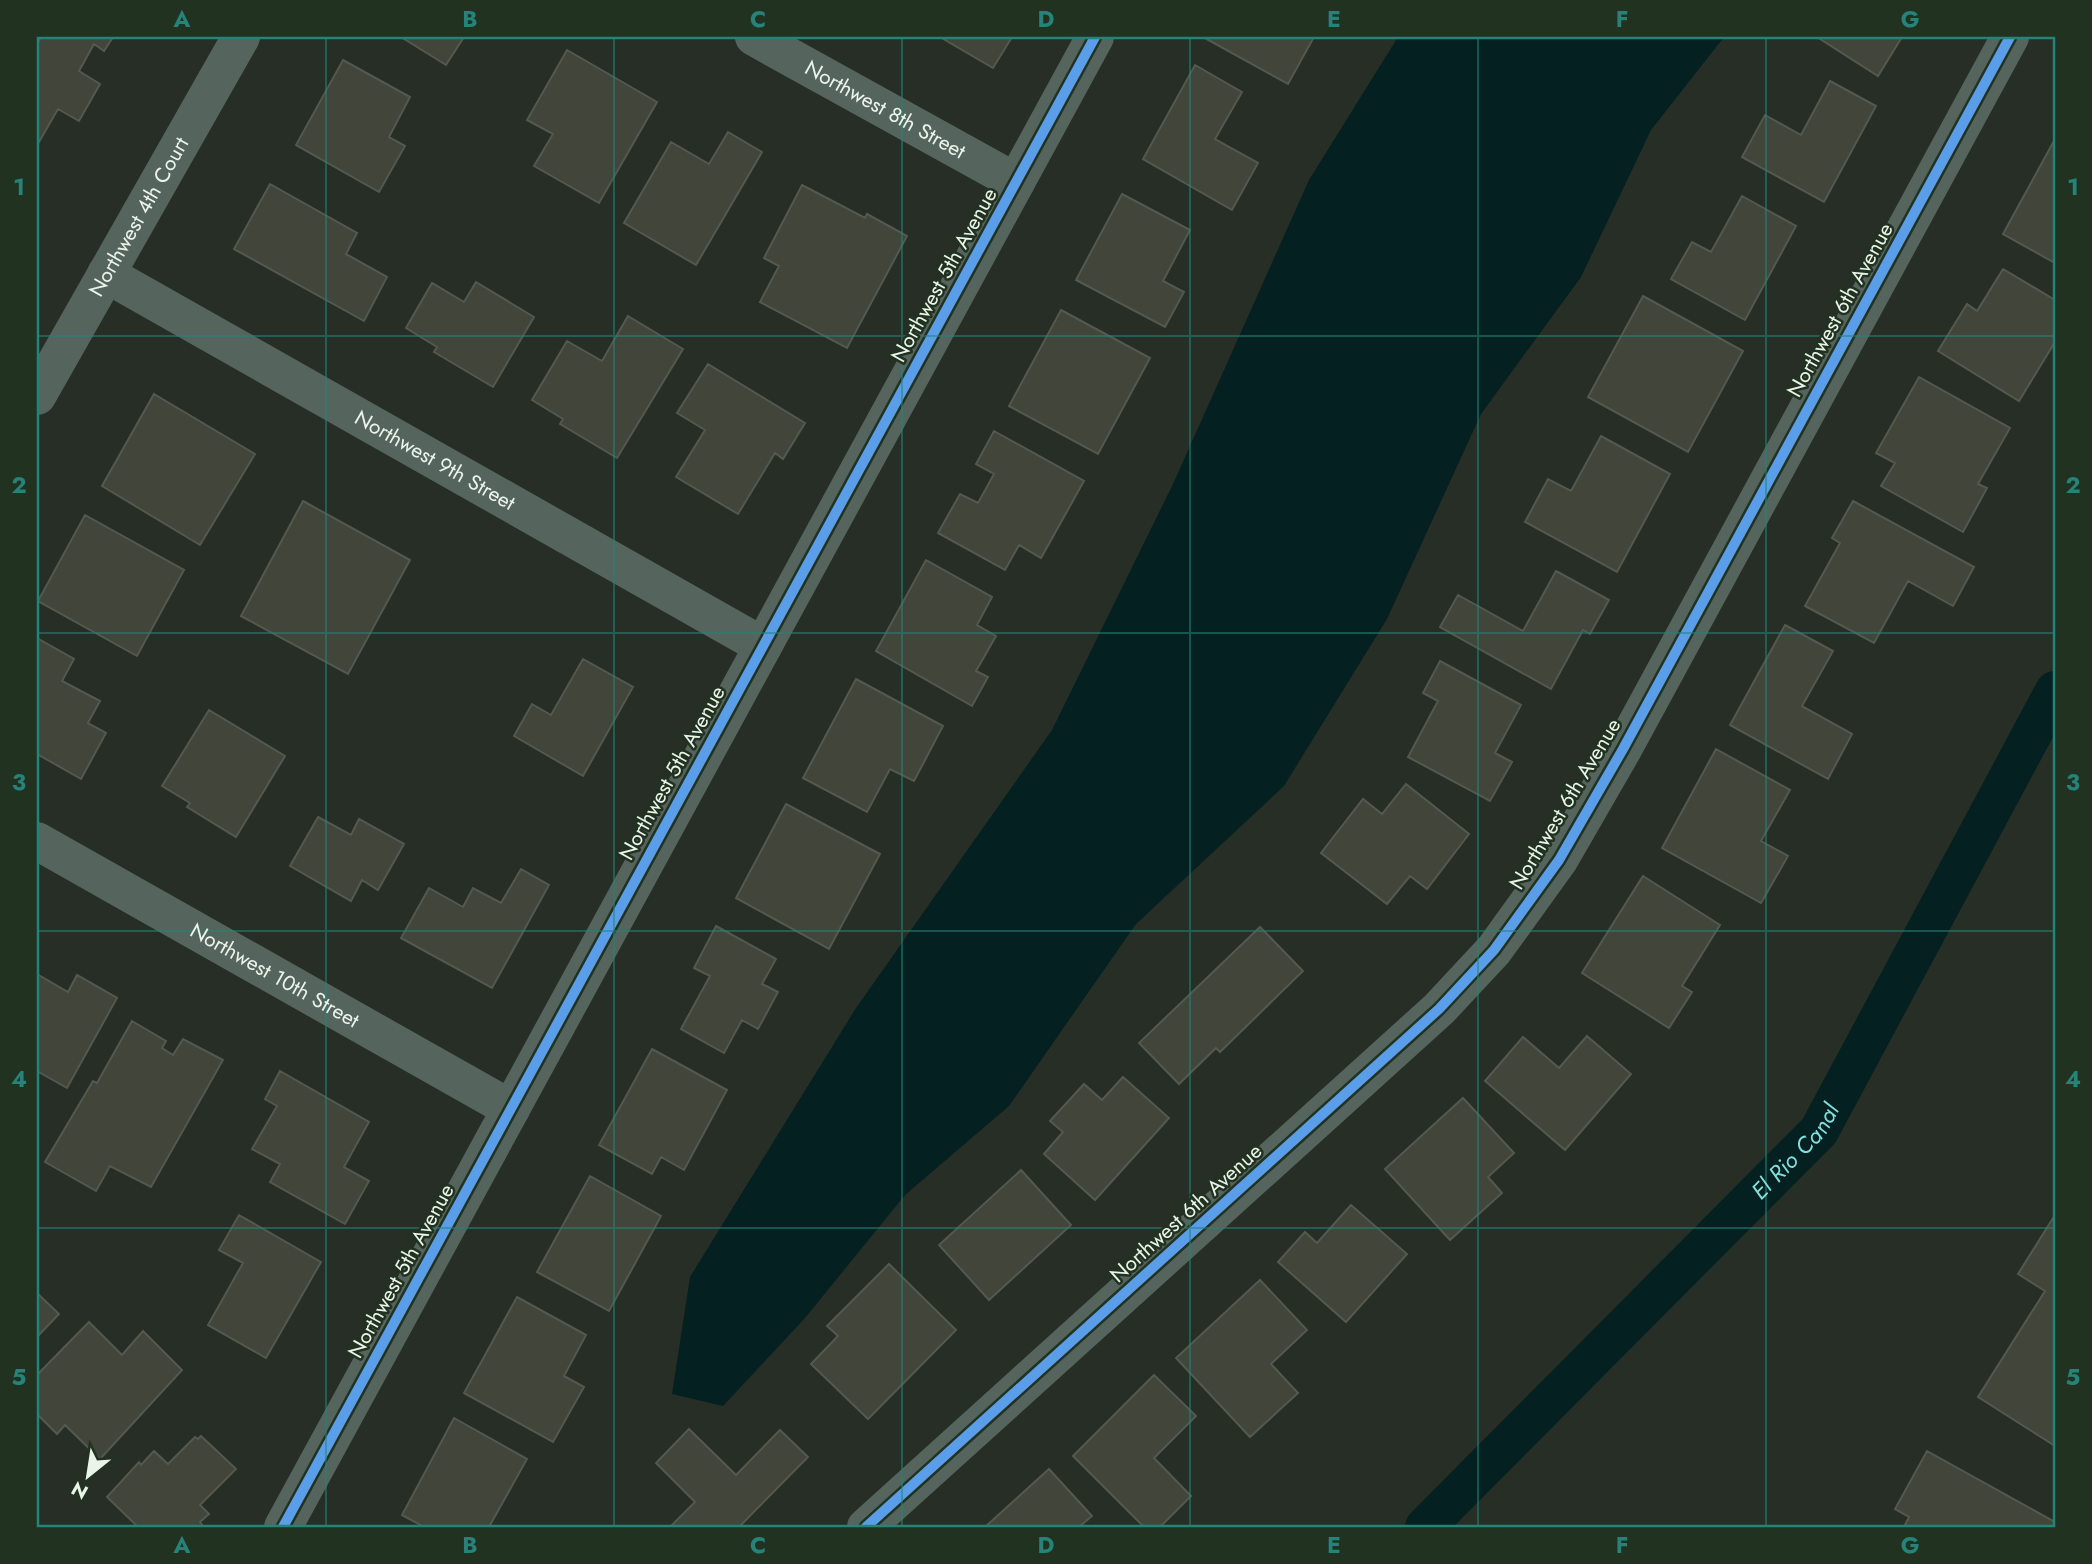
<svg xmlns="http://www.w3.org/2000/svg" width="2092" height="1564" font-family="Jost,sans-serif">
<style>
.water{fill:#052020}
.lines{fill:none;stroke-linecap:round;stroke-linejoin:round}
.canal{stroke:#052020;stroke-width:40}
.building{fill:#41453a;stroke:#545950;stroke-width:2}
.minor{stroke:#56645e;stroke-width:38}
.cycleway-casing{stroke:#223221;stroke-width:15}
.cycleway{stroke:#5a9eea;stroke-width:10}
.grid{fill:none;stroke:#25837a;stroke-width:2;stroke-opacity:0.55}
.labels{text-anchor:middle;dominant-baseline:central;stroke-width:5;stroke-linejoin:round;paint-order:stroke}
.street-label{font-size:21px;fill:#eaf4e9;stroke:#223221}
.water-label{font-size:23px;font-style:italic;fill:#83dfde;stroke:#223221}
.neatline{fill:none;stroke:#25837a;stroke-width:2.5}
.grid-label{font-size:23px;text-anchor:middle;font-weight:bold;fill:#25837a}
</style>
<rect width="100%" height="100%" fill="#262e25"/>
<path class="water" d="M1398,37H1724L1651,130L1581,277L1481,414L1387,619L1284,786L1136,924L1009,1106L905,1195L805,1318L723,1406L672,1394L690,1277L856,1008L1052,730L1173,484L1309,180Z"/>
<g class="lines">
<path class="canal" id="s1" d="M1425,1527L1819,1131L2055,691"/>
</g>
<path class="building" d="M41,37H113L104,51L94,44L79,71L100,84L79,121L58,109L39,142L37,141V44Z
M401,37H464L446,65Z
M940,37H1012L993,68Z
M1203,37H1314L1288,84Z
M1817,37H1902L1878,76Z
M567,50L657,102L599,203L534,166L553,134L527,120Z
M343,60L410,97L389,137L405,146L379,192L296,145Z
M1195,65L1242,92L1215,139L1258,163L1232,210L1143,159Z
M1830,81L1876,106L1824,202L1742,157L1765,115L1801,135Z
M728,132L762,152L696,265L624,223L671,142L709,164Z
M2055,139V263L2003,234Z
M270,184L357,233L346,254L387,277L364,321L234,249Z
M802,185L865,218L867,214L907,236L847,348L760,302L779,266L764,258Z
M1122,194L1190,230L1163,281L1184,292L1165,327L1076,280Z
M1742,196L1796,226L1745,320L1671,279L1692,242L1711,252Z
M2003,269L2055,300V342L2019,401L1938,351L1967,304L1977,311Z
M476,282L534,317L493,387L434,352L437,347L406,328L432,283L464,302Z
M1643,296L1743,351L1688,452L1588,397Z
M1061,310L1150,358L1098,454L1009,406Z
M628,316L683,349L617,458L560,424L563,419L532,400L567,341L602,361Z
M708,364L805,423L783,459L775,453L738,514L676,477L705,430L677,413Z
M1919,377L2010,428L1978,484L1987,488L1963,532L1881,486L1895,463L1876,453Z
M154,394L255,454L200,545L102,486Z
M994,431L1084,481L1041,558L1019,545L1005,570L938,533L960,494L978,503L994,474L976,464Z
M1601,436L1670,474L1617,572L1525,522L1548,479L1571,491Z
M303,501L410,560L348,674L241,616Z
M1853,501L1974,567L1953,606L1908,581L1874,643L1805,606L1840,543L1832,538Z
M85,515L184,570L137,656L38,601Z
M926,560L992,597L977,625L996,636L976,671L988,677L972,706L876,651Z
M1556,571L1609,600L1590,634L1583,630L1551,689L1440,627L1458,595L1523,631Z
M1785,625L1833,651L1802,706L1852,734L1828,779L1730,725Z
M37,638L74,659L62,681L100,701L88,723L106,733L81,779L37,754Z
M583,659L633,687L583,776L514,736L532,704L551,715Z
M1440,661L1521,705L1495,753L1512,762L1490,801L1408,757L1438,701L1423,693Z
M856,679L943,726L914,781L890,769L867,812L803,778Z
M209,710L285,756L236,837L187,807L190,803L162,786Z
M1716,749L1790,790L1761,841L1788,856L1761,903L1662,848Z
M1406,784L1469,834L1427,889L1410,876L1387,904L1321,853L1363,799L1382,814Z
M786,804L880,854L829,949L736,898Z
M318,817L351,835L359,819L404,844L378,890L362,880L351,901L290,866Z
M521,869L549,885L492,988L401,938L429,888L463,907L473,888L501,903Z
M1643,876L1720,925L1682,986L1692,992L1669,1028L1582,973Z
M716,926L776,959L762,984L778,992L758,1029L742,1020L724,1053L681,1029L710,976L694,968Z
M1260,927L1303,971L1220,1052L1216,1048L1179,1084L1139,1043Z
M37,974L68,992L77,975L117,998L67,1088L37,1071Z
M132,1021L166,1041L162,1048L173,1055L183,1039L223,1060L151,1187L110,1166L96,1191L45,1162L93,1081L97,1083Z
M1587,1036L1631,1074L1565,1150L1485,1081L1523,1037L1559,1068Z
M652,1049L727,1090L684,1170L661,1157L652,1174L599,1145Z
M280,1071L369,1122L344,1167L369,1181L345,1224L270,1182L280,1164L252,1149L277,1106L265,1099Z
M1123,1077L1169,1118L1095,1200L1044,1154L1063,1132L1050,1121L1084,1084L1102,1100Z
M1463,1098L1514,1153L1488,1177L1502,1193L1450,1240L1385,1169Z
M1021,1170L1071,1225L989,1300L939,1245Z
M590,1176L661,1216L609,1311L537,1272Z
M1351,1205L1407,1254L1346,1322L1278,1262L1305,1232L1317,1243Z
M239,1215L321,1262L266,1358L208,1325L243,1263L219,1250Z
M2055,1215V1446L1978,1397L2045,1291L2018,1274Z
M889,1264L956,1330L868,1419L811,1364L838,1336L827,1326Z
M1260,1280L1307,1330L1271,1364L1298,1393L1250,1437L1176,1358Z
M37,1293L59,1314L37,1337Z
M517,1297L586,1335L564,1376L584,1387L553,1442L464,1393Z
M89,1322L122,1355L143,1331L182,1370L100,1459L65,1425L57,1434L37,1414V1375Z
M1154,1375L1196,1416L1154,1458L1191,1496L1160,1527H1144L1073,1456Z
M454,1418L527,1459L489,1527H424L402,1515Z
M689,1429L736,1475L780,1430L808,1457L739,1527H670L695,1502L656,1463Z
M201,1436L236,1469L200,1505L209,1514L200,1522L203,1526L201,1527H138L107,1497L139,1462L141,1465L154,1451L168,1464L195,1437L198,1439Z
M1927,1451L2055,1522V1527H1904L1909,1517L1895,1509Z
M1049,1469L1092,1516L1079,1527H985Z"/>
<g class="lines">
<g class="minor">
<path id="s2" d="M754,37L1016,182"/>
<path id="s3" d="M106,274L763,646"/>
<path id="s4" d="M37,396L241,37"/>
<path id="s5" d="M37,841L511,1109"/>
<path d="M283,1527L1095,37"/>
<path d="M866,1527L1439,1009L1494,950L1559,860L1623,749L2010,37"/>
</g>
<defs>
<path id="cycleway" d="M283,1527L1095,37
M866,1527L1439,1009L1494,950L1559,860L1623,749L2010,37"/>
</defs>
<use href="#cycleway" class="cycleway-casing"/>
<use href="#cycleway" class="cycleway"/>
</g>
<path class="grid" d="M326,37V1527M614,37V1527M902,37V1527M1190,37V1527M1478,37V1527M1766,37V1527M37,336H2055M37,633H2055M37,931H2055M37,1228H2055"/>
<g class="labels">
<g class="street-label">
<text stroke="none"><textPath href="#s2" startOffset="150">Northwest 8th Street</textPath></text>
<text stroke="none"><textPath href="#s4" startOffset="206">Northwest 4th Court</textPath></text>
<text transform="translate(944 275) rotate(-61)">Northwest 5th Avenue</text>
<text transform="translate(1840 310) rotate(-61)">Northwest 6th Avenue</text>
<text stroke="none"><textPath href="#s3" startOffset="378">Northwest 9th Street</textPath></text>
<text transform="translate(672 773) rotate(-61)">Northwest 5th Avenue</text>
<text transform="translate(1565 804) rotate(-59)">Northwest 6th Avenue</text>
<text stroke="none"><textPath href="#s5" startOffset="273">Northwest 10th Street</textPath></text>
<text transform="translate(1186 1213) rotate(-42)">Northwest 6th Avenue</text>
<text transform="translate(401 1271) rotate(-61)">Northwest 5th Avenue</text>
</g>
<g class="water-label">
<text stroke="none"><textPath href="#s1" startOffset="528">El Rio Canal</textPath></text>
</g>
</g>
<rect width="2092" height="1564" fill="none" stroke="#223221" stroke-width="77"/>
<g transform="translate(88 1476) rotate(210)" stroke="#223221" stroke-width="5" paint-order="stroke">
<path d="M0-5L12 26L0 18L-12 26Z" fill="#eaf4e9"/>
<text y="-10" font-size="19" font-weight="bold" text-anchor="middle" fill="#eaf4e9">N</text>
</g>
<rect x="38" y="38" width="2016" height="1488" class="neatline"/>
<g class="grid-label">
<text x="182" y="27">A</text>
<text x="470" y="27">B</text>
<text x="758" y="27">C</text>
<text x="1046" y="27">D</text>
<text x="1334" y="27">E</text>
<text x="1622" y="27">F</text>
<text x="1910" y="27">G</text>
<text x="19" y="195">1</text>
<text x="2073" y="195">1</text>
<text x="19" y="493">2</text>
<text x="2073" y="493">2</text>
<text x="19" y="790">3</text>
<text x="2073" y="790">3</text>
<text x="19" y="1087">4</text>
<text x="2073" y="1087">4</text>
<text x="19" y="1385">5</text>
<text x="2073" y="1385">5</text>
<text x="182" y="1553">A</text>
<text x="470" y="1553">B</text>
<text x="758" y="1553">C</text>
<text x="1046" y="1553">D</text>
<text x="1334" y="1553">E</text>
<text x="1622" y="1553">F</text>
<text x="1910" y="1553">G</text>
</g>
</svg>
